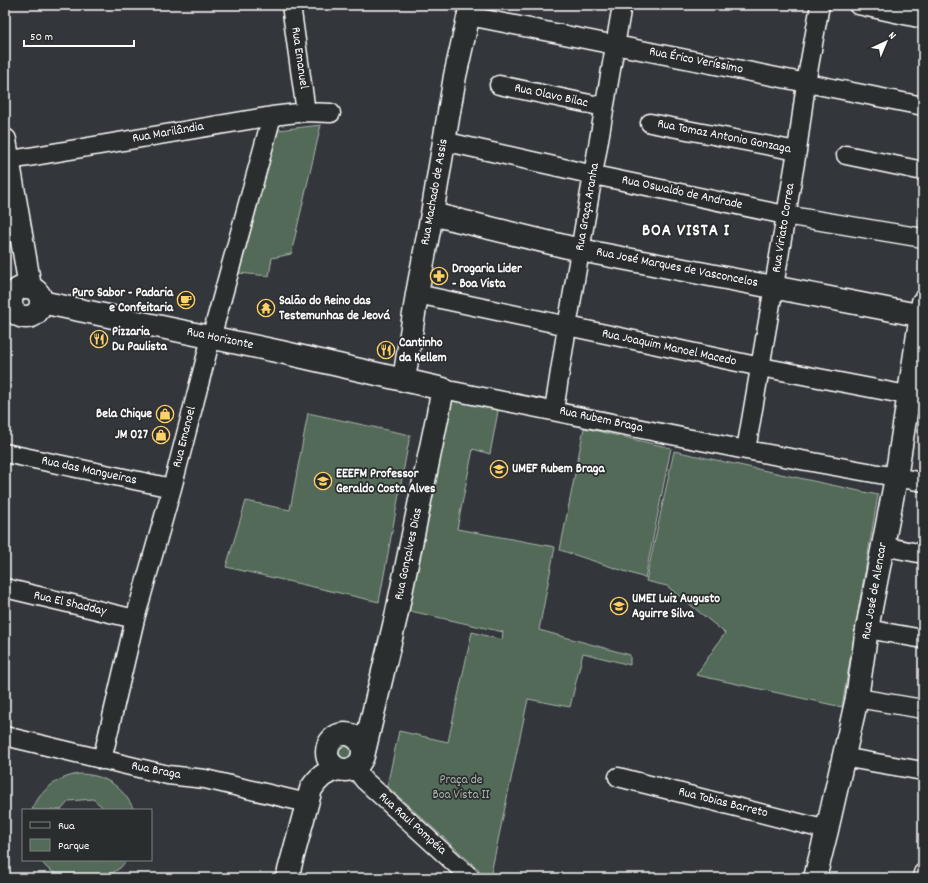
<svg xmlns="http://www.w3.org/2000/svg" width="928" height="883" font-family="Dekko,sans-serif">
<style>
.green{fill:#536b59;stroke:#a9b5ac}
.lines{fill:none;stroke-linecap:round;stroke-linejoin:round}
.minor-casing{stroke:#fff;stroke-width:21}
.tertiary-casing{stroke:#fff;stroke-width:25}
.minor{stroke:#2a2d2e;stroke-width:18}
.tertiary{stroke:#2a2d2e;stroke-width:22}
.labels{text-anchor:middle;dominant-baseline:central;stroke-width:3.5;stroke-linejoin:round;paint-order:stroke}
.street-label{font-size:13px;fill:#fff;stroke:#2a2d2e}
.poi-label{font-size:13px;font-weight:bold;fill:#fff;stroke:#2a2d2e;text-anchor:start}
.park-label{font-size:13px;fill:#a9b5ac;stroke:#2a2d2e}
.district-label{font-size:17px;font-weight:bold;letter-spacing:1px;fill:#fff;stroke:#2a2d2e}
</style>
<rect width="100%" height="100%" fill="#33363b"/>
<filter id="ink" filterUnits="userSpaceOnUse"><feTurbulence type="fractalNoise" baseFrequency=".025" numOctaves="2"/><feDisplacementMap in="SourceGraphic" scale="8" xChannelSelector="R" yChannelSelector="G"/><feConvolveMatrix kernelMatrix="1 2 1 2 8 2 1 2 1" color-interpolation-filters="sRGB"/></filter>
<g filter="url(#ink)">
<path class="green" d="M321,125L291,254L272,258L269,276L239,273L278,130Z
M448,397L499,406L490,454L473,449L457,529L555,547L539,630L630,655V665L583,653L570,707L528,699L490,878H488L387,786L399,731L448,742L472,632L502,640L503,632L406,610Z
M308,413L410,435L379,602L226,567L246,501L290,510Z
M584,428L671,448L645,578L560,550Z
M674,451L878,495L842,707L696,675L725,633L667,586L646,581Z
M336 752a9 9 0 1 1 18 0a9 9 0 1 1-18 0Z
M78,774C104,774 123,786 134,810H106L93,799L69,801L61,810H32C41,789 57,778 78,774Z
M40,860H127L120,868L105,878H62L47,868Z"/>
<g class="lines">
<defs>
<path id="minor" d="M291,5L306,112
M858,5L923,19
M469,16L923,106
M499,85L604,107
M650,123L797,151
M443,141L594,175L785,215L923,238
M846,155L923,171
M5,161L272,116L306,112L331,113
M417,294L761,367L923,398
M5,300H11
M443,389L746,450L923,482
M554,410L567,327L622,5
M746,450L797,151L806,83L820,5
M5,453L172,488
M883,546L923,554
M5,588L135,619
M867,629L923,639
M857,698L923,709
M5,736L168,775L205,779L307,803
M842,757L923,771
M102,760L135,619L172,488L211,338L272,116
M355,768L364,780L471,878
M618,777L827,830
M922,878L923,873"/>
<path id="tertiary" d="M5,140L30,287
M432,214L580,250L923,316
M11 302a15 15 0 1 1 30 0a15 15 0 1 1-30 0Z
M41,302L281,352L443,389L396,617L363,756
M404,380L417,294L432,214L455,76L471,5
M327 752a18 18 0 1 1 36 0a18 18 0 1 1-36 0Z
M287,878L311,789C318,778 325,772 338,769
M815,878L827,830L857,698L867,629L896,478L923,302"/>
</defs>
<use href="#minor" class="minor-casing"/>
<use href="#tertiary" class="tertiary-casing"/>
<use href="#minor" class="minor"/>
<use href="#tertiary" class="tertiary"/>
</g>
</g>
<defs>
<symbol id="pharmacy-ring" viewBox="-11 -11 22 22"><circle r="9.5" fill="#2a2d2e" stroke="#ffd166" stroke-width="1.5"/><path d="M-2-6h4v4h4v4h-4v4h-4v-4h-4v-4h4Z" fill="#ffd166"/></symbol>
<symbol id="cafe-ring" viewBox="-11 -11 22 22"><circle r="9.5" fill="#2a2d2e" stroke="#ffd166" stroke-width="1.5"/><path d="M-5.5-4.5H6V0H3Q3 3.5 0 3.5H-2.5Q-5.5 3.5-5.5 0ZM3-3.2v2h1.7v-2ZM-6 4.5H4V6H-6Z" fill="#ffd166"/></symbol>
<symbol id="temple-ring" viewBox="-11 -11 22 22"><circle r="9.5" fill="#2a2d2e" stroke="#ffd166" stroke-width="1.5"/><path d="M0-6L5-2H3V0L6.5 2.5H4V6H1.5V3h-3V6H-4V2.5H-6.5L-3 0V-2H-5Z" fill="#ffd166"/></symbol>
<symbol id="restaurant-ring" viewBox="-11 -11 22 22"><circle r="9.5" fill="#2a2d2e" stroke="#ffd166" stroke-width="1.5"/><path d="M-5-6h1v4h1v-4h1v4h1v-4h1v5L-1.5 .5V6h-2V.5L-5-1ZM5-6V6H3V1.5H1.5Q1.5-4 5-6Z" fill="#ffd166"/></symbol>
<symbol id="shop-ring" viewBox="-11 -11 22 22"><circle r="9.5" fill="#2a2d2e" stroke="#ffd166" stroke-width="1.5"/><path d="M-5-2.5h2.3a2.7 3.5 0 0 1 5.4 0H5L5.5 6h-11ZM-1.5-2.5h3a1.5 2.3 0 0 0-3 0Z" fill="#ffd166"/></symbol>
<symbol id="school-ring" viewBox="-11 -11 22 22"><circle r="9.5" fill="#2a2d2e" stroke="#ffd166" stroke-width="1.5"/><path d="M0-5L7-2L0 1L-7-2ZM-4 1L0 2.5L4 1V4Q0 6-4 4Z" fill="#ffd166"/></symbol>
</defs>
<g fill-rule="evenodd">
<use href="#pharmacy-ring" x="429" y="266" width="20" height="20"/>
<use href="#cafe-ring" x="176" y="290" width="20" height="20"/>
<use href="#temple-ring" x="256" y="298" width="20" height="20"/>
<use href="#restaurant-ring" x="89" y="329" width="20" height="20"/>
<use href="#restaurant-ring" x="376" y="340" width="20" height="20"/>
<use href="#shop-ring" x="155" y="404" width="20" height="20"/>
<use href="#shop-ring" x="151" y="425" width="20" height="20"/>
<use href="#school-ring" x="489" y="459" width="20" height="20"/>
<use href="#school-ring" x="313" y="471" width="20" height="20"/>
<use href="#school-ring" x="609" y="596" width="20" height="20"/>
</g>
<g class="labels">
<g class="street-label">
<text transform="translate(299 58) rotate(82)">Rua Emanuel</text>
<text transform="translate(696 61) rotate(11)">Rua Érico Veríssimo</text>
<text transform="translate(551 96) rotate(12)">Rua Olavo Bilac</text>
<text transform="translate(168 133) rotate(-10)">Rua Marilândia</text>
<text transform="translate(724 137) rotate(11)">Rua Tomaz Antonio Gonzaga</text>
<text transform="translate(435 192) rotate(-80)">Rua Machado de Assis</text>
<text transform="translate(682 193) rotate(12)">Rua Oswaldo de Andrade</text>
<text transform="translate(588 207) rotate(-80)">Rua Graça Aranha</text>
<text transform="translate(784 228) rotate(-81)">Rua Viriato Correa</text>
<text transform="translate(677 268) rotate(11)">Rua José Marques de Vasconcelos</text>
<text transform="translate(220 339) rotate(12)">Rua Horizonte</text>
<text transform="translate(669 348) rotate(12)">Rua Joaquim Manoel Macedo</text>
<text transform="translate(601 420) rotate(12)">Rua Rubem Braga</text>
<text transform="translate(185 437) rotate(-76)">Rua Emanoel</text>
<text transform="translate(89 471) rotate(12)">Rua das Mangueiras</text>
<text transform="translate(409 554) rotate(-78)">Rua Gonçalves Dias</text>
<text transform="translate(875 591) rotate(-80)">Rua José de Alencar</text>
<text transform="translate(70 604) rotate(13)">Rua El Shadday</text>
<text transform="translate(156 771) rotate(11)">Rua Braga</text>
<text transform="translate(723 803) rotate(14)">Rua Tobias Barreto</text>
<text transform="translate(412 824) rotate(42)">Rua Raul Pompéia</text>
</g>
<g class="poi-label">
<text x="452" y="269">Drogaria Lider<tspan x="452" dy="15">- Boa Vista</tspan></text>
<text x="173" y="293" text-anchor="end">Puro Sabor - Padaria<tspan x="173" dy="15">e Confeitaria</tspan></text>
<text x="279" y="301">Salão do Reino das<tspan x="279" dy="15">Testemunhas de Jeová</tspan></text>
<text x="112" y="332">Pizzaria<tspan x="112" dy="15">Du Paulista</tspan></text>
<text x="399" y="343">Cantinho<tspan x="399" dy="15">da Kellem</tspan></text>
<text x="152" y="414" text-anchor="end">Bela Chique</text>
<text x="148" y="435" text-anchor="end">JM 027</text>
<text x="512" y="469">UMEF Rubem Braga</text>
<text x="336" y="474">EEEFM Professor<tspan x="336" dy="15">Geraldo Costa Alves</tspan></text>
<text x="632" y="599">UMEI Luiz Augusto<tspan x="632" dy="15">Aguirre Silva</tspan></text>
</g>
<g class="park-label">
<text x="461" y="780">Praça de<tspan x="461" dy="15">Boa Vista II</tspan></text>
</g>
<g class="district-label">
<text x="686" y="232">BOA VISTA I</text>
</g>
</g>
<rect width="928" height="883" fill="none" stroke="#2a2d2e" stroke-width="20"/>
<rect x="10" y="10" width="908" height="863" fill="none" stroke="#fff" stroke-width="1.5" filter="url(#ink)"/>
<rect x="22" y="809" width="130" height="52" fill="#2a2d2e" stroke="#7f8182"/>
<rect x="30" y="822" width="20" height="6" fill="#2a2d2e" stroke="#7f8182"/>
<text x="58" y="829" font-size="12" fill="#ffffff">Rua</text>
<rect x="30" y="839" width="20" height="12" fill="#536b59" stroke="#7f8182"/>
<text x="58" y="849" font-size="12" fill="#ffffff">Parque</text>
<g transform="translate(886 42) rotate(44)" stroke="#2a2d2e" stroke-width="3" paint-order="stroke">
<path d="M0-3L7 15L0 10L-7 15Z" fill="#ffffff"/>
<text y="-6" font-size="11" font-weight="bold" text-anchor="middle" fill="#ffffff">N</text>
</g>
<path d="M24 40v6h110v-6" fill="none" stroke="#ffffff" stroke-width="2"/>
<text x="30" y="40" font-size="12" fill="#ffffff" stroke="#2a2d2e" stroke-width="3" paint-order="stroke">50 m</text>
</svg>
